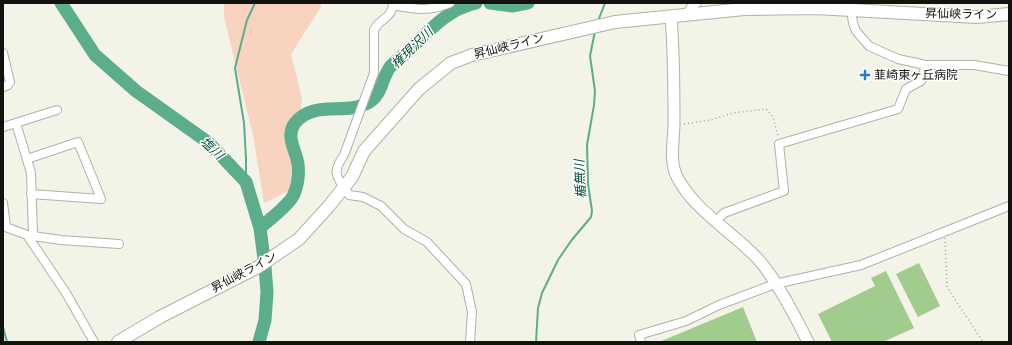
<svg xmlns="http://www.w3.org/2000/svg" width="1012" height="345" font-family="'Work Sans','Noto Sans JP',sans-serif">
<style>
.green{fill:#f8d4c0}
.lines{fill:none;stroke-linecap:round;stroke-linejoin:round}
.stream{stroke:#5bad8b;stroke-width:2}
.river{stroke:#5bad8b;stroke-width:13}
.building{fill:#a1cc8e}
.street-casing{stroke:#b1b1a6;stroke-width:10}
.secondary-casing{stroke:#b1b1a6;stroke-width:13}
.primary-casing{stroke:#b1b1a6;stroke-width:14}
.path{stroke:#a2a299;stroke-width:1.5;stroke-dasharray:1 3;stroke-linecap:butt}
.street{stroke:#fff;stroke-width:8}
.secondary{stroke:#fff;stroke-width:11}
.primary{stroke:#fff;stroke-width:12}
.poi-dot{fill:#267ac8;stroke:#fff;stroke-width:1.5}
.labels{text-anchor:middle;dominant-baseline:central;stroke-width:3;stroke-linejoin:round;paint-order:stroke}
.street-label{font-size:12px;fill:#12120e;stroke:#fff}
.poi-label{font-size:12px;fill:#12120e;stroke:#fff;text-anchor:start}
.water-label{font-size:13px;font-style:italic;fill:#094f38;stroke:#fff}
</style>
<rect width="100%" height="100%" fill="#f3f3e8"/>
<path class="green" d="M224,3H320L321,7L291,54L302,98L301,110L288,126L285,138L292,161L290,190L264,203L253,135L224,17Z"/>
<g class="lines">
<path class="stream" d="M598,21L605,3
M246,182V159L244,123L235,68L247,20L255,3
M3,327L7,342
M536,342L538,308L542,293L558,260L571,241L591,217L592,211L588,184L587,145L594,105L595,91L590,56L595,31"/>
<path class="river" d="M61,3L95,55L136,91L209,143L246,182L260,228L265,267L267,292L265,320L259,342
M490,3L513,6L528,3
M260,228C269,220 291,203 294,194C298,184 299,173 298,164C296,150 285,136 295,123C314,99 348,117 371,101C382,93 382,78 390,67C395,61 403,57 408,51C430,30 446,10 476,3"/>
</g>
<path class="building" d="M919,263L940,306L918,317L896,274Z
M886,271L914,328L883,342H832L818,314L875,286L871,278Z
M743,307L757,342H659Z"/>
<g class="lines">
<defs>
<path id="street" d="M393,3C393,18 379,19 374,30V73L344,155C330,175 338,177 349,195L363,197L381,206L404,229L427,242L466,284L472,312L470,342
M393,5C414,9 430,12 450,3
M851,10L853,23L856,31L869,46L898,59L926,65H974L1009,71
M688,14L690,8L697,3
M3,53L10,82L8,85L3,87
M16,123L31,173L33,236L27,235
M3,127L57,110
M27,159L78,142L101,199L31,194
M3,203L6,227
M717,220L724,213L784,191L779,144L898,109L906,89L921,81L926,65
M3,226L27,235L66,293L94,342
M33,236L61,240L119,244
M641,342L639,335L686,321L719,305L775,284L861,265L1009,206"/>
<path id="secondary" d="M671,17C674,52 674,87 674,123C674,140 669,161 677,177C694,210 731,231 756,257C773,274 797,319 808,342"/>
<path id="primary" d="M118,342L160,317L258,267L299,239L329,206L352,177L364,151L419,89L451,63L472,55L615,22L744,9L816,8L977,17L1009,14"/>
</defs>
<use href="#street" class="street-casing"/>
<use href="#secondary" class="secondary-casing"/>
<use href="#primary" class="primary-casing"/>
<path class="path" d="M684,124L711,120L733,113L766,109L773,117L778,136
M945,238L947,287L983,342"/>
<use href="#street" class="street"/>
<use href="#secondary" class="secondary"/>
<use href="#primary" class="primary"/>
</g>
<path class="poi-dot" d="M863 69h4v4h4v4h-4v4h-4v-4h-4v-4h4z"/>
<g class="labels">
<g class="street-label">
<text transform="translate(961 14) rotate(1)">昇仙峡ライン</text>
<text transform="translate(509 46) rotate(-14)">昇仙峡ライン</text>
<text transform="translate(244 272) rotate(-28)">昇仙峡ライン</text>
</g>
<g class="poi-label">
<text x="874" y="75">韮崎東ヶ丘病院</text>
</g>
<g class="water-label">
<text transform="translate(412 48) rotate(-44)">権現沢川</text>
<text transform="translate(212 148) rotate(43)">塩川</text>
<text transform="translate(580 179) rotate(-93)">楯無川</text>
</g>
</g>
<rect width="1012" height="345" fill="none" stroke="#12120e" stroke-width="8"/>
</svg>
